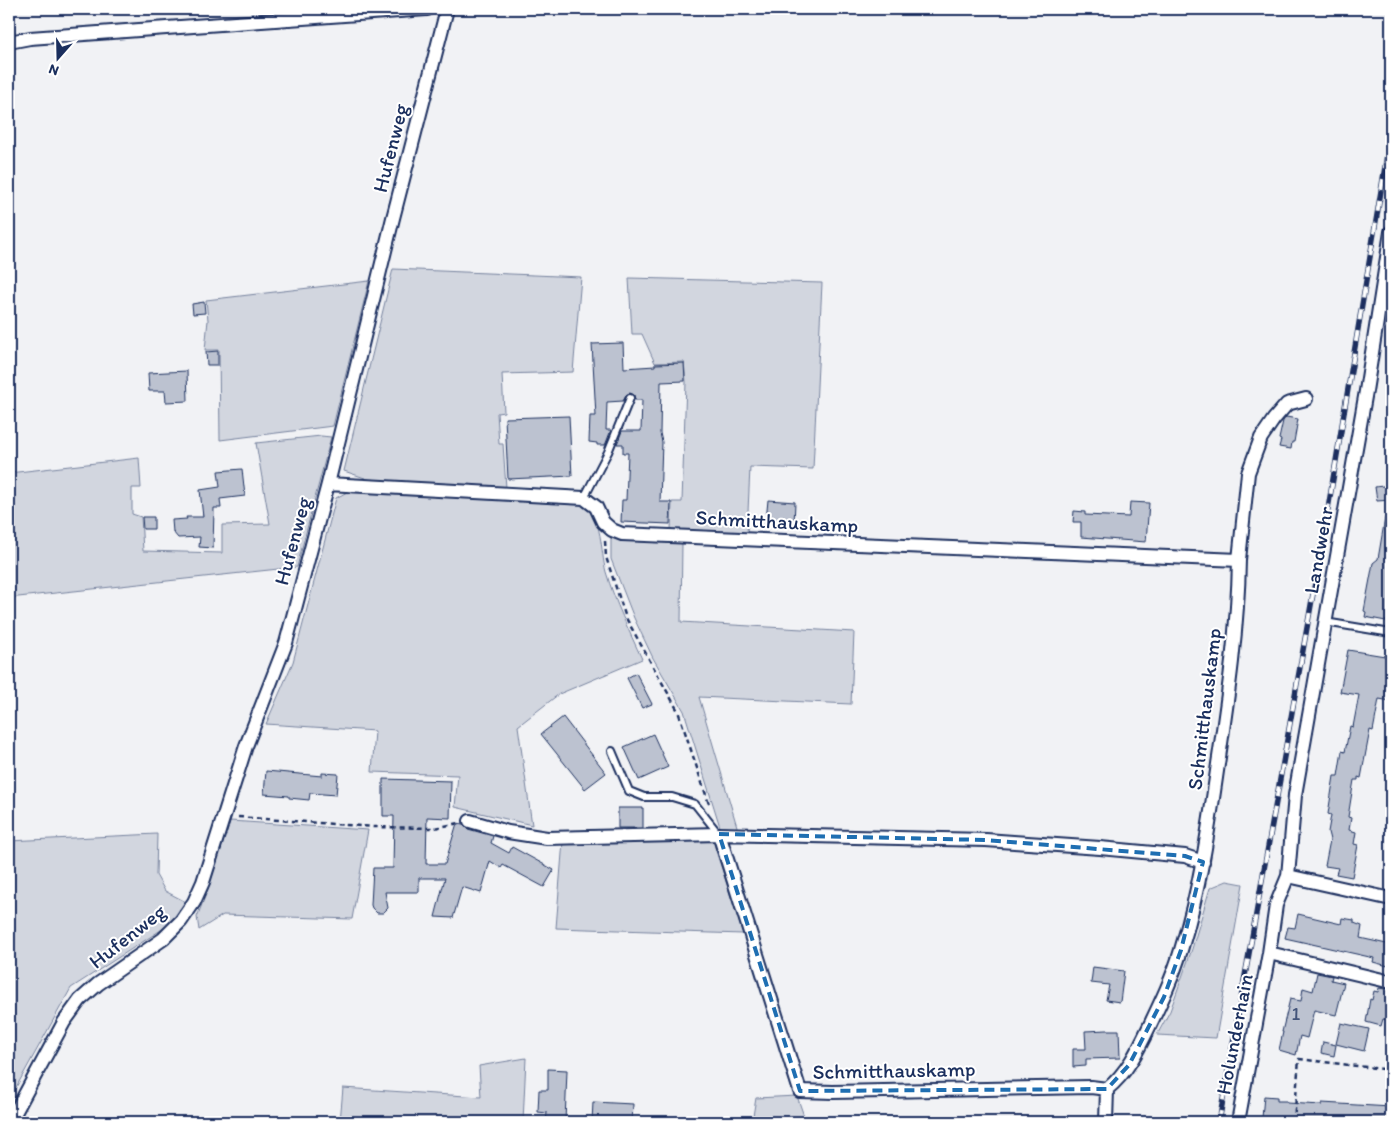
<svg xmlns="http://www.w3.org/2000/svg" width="1400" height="1131" font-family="Itim,sans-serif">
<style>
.green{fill:#d2d6df;stroke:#76829e}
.building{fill:#bcc2d0;stroke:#1b2f5e}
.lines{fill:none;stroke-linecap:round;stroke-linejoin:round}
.lane-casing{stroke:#1b2f5e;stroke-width:10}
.street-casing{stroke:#1b2f5e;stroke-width:16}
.path{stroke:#1b2f5e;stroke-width:2.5;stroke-dasharray:5 4;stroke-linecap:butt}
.lane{stroke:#fff;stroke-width:6}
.street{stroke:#fff;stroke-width:12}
.rail-casing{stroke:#1b2f5e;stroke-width:5.5}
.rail{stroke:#fff;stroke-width:4;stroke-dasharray:11;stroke-linecap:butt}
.marked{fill:none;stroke:#1f6fb2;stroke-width:4;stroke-dasharray:10 6;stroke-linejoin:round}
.labels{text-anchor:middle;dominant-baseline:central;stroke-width:4;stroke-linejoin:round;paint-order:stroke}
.number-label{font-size:19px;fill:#43547a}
.street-label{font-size:21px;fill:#1b2f5e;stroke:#fff}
</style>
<rect width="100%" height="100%" fill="#f1f2f5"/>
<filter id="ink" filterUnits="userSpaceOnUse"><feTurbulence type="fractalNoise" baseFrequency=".02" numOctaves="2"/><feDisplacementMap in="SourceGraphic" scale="10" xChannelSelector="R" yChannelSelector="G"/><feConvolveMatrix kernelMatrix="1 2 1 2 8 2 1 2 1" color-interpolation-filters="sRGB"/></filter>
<g filter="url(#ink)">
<path class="green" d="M393,269L581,277L573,372L502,374L504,412L497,413L499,444H503L506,488L380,483L344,471Z
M629,278L822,283L813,469L750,467L747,534L671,530L672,502H682L686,382L684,362L655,363L642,334H632Z
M369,281L333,426L220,440L219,350H205L208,320L206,300Z
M321,436L331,437L297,567L9,598V473L139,458L141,488H132V514L141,517L143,551L222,553V525L270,524L256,443Z
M349,491L584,504C603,519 600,550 606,572C615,602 629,631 642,659L559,694L518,726L532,825L455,807L458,775L372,772L375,731L266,724L293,662L336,498Z
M611,538L682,542L681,622L854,632L851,704L699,697L738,830H721L684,711L653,658L634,618L611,559Z
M230,821L368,830L352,919L223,915L199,930L197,917L208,889Z
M157,834L156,875L165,891L186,902L189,903L178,919L71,988L9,1100V841Z
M563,841H713L743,934L556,928Z
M1227,881L1243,884L1216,1038L1157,1035L1170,1011L1192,949L1210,888Z
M526,1058L523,1122H340L343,1088L481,1097L479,1066Z
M797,1096L806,1122H752L756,1098Z"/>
<path class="building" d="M204,302L205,313L193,314L192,304Z
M623,343L624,368L655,366V364L684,363L685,381L661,382L660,433L662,442L660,502H671L670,524L621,522L622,500H626L628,453H623V444H617L622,431H641L642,400H635L634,395L630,393L627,394L623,401L607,402L606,430H611L606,443L605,445H597V443L589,442L590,416H596L592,344Z
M218,351V365H207L206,352Z
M187,371L188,401L166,402L165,391H149L148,373Z
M569,416L572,476L508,479L505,418Z
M1286,417L1298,419L1294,442H1292L1291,449L1279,447L1281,440L1279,439L1283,421Z
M242,469L245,496L220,499L221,508H214L213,548L199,547L200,537L178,538L173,532L172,520L187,519L186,517H203L200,490L220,487L218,471Z
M1391,485V500L1377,501L1375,487Z
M768,500L795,502L794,524L766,521Z
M1130,502L1149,503L1146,542L1081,537V522H1073L1074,511L1085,512V515L1129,517Z
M142,517H154V529H143Z
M1385,518H1391V622L1365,617L1366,612L1364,611L1373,563L1378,559Z
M1348,650L1391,657V701L1379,699L1373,731L1370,730L1361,778L1358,777V780H1354L1352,792L1348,817L1351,818L1349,830L1356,832L1354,844L1358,845L1352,877L1336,874L1338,868L1325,866L1330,840L1328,832L1331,815L1328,814L1334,776H1338L1342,751L1345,752L1350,726L1353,727L1359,695L1340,692Z
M636,673L652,704L642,708L627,678Z
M563,717L606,773L585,789L541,734Z
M653,734L668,767L639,780L624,747Z
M266,771L322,776V773L338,774L336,795L310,793L309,800L289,798V796L264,794Z
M383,779L451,781L450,818L427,817L426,864H445L457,823L463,824L468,829L493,836L491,843L509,853L512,847L554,870L544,887L503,865L501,868L490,861L481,893L462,887L453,918L435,917L445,878H419V892H385L388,908L383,913H377L372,908L371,905L373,868H393L394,816H383Z
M618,808H643V828H618Z
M1298,914L1341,924L1342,918L1354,920V923L1362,926L1360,938L1391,945V964H1389L1388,966L1373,962L1374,958L1285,938L1288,927L1295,928Z
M1093,967L1124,971L1120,1002L1106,1000L1109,985L1091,983Z
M1317,973L1332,976L1331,980L1344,983L1336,1015L1314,1010L1307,1038L1300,1036L1296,1055L1279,1050L1283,1032H1282L1290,999L1301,1001L1303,988L1313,991Z
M1379,988L1391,990V1021L1383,1019L1381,1026L1366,1022L1370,999L1372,1000L1374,991L1378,992Z
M1341,1023L1369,1029L1364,1051L1336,1044Z
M1107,1030H1119L1120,1058L1086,1059V1066L1073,1067V1049H1086L1085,1031Z
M1323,1042L1336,1045L1334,1056L1321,1053Z
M548,1069L567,1070L565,1122H546L547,1113L538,1112L539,1090H548Z
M1264,1096L1277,1097V1101H1287V1103L1322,1105V1103L1391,1107V1122H1304V1121L1262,1118Z
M593,1102L633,1104L632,1122H592Z"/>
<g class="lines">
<defs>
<path id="lane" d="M584,498L608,452L630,398
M1325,622L1391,633
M612,751L629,791L644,797H672L695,804L718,833"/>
<path id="street" d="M9,42L30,38L427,9
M328,484L584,498L596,507L603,522L612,530L622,534L1239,560C1238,628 1228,697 1218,764C1209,827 1200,889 1181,950C1173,977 1161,1002 1149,1027C1138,1050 1127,1073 1107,1089L1106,1122
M1239,560L1248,473L1261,438L1274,419L1287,404L1306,399
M470,821L508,832L547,838L719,834L986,840L1100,848L1185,856L1203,862
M719,834L800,1091L833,1092L1091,1087L1107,1089
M1288,876L1391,899
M1269,953L1391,982
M10,1122L64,1022L80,1000L98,984L163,939L181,921L194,902L203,882L246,746L286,643L328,484L393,218L447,9
M1238,1122L1269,953L1276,905L1288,876L1295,795L1366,391L1391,232"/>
</defs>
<use href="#lane" class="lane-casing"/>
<use href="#street" class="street-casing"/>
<path class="path" d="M605,541L606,557L626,618L678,711L709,804
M238,817L374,827L434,828L459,823
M1294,1122L1299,1059L1391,1070"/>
<use href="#lane" class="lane"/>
<use href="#street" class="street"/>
<defs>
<path id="rail" d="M1219,1122L1326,521L1391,131"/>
</defs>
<use href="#rail" class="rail-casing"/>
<use href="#rail" class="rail"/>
</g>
</g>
<path class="marked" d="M719,834L986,840L1185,856L1203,862L1181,950L1164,997L1129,1065L1107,1089L800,1091Z"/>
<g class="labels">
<g class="number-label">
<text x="1296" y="1013">1</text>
</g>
<g class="street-label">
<text transform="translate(390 148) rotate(-76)">Hufenweg</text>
<text transform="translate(777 521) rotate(3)">Schmitthauskamp</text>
<text transform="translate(292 541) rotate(-75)">Hufenweg</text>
<text transform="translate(1318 550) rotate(-80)">Landwehr</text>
<text transform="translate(1204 709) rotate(-83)">Schmitthauskamp</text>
<text transform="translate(127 936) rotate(-38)">Hufenweg</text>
<text transform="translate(1234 1034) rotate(-79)">Holunderhain</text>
<text transform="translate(894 1070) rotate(-1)">Schmitthauskamp</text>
</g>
</g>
<rect width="1400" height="1131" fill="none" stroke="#fff" stroke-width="30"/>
<rect x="15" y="15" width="1370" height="1101" fill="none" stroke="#1b2f5e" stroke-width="2" filter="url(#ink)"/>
<g transform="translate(58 58) rotate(200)" stroke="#ffffff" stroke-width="4" paint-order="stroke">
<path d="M0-4L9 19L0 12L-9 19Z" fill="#1b2f5e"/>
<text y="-8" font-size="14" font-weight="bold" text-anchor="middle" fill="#1b2f5e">N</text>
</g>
</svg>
